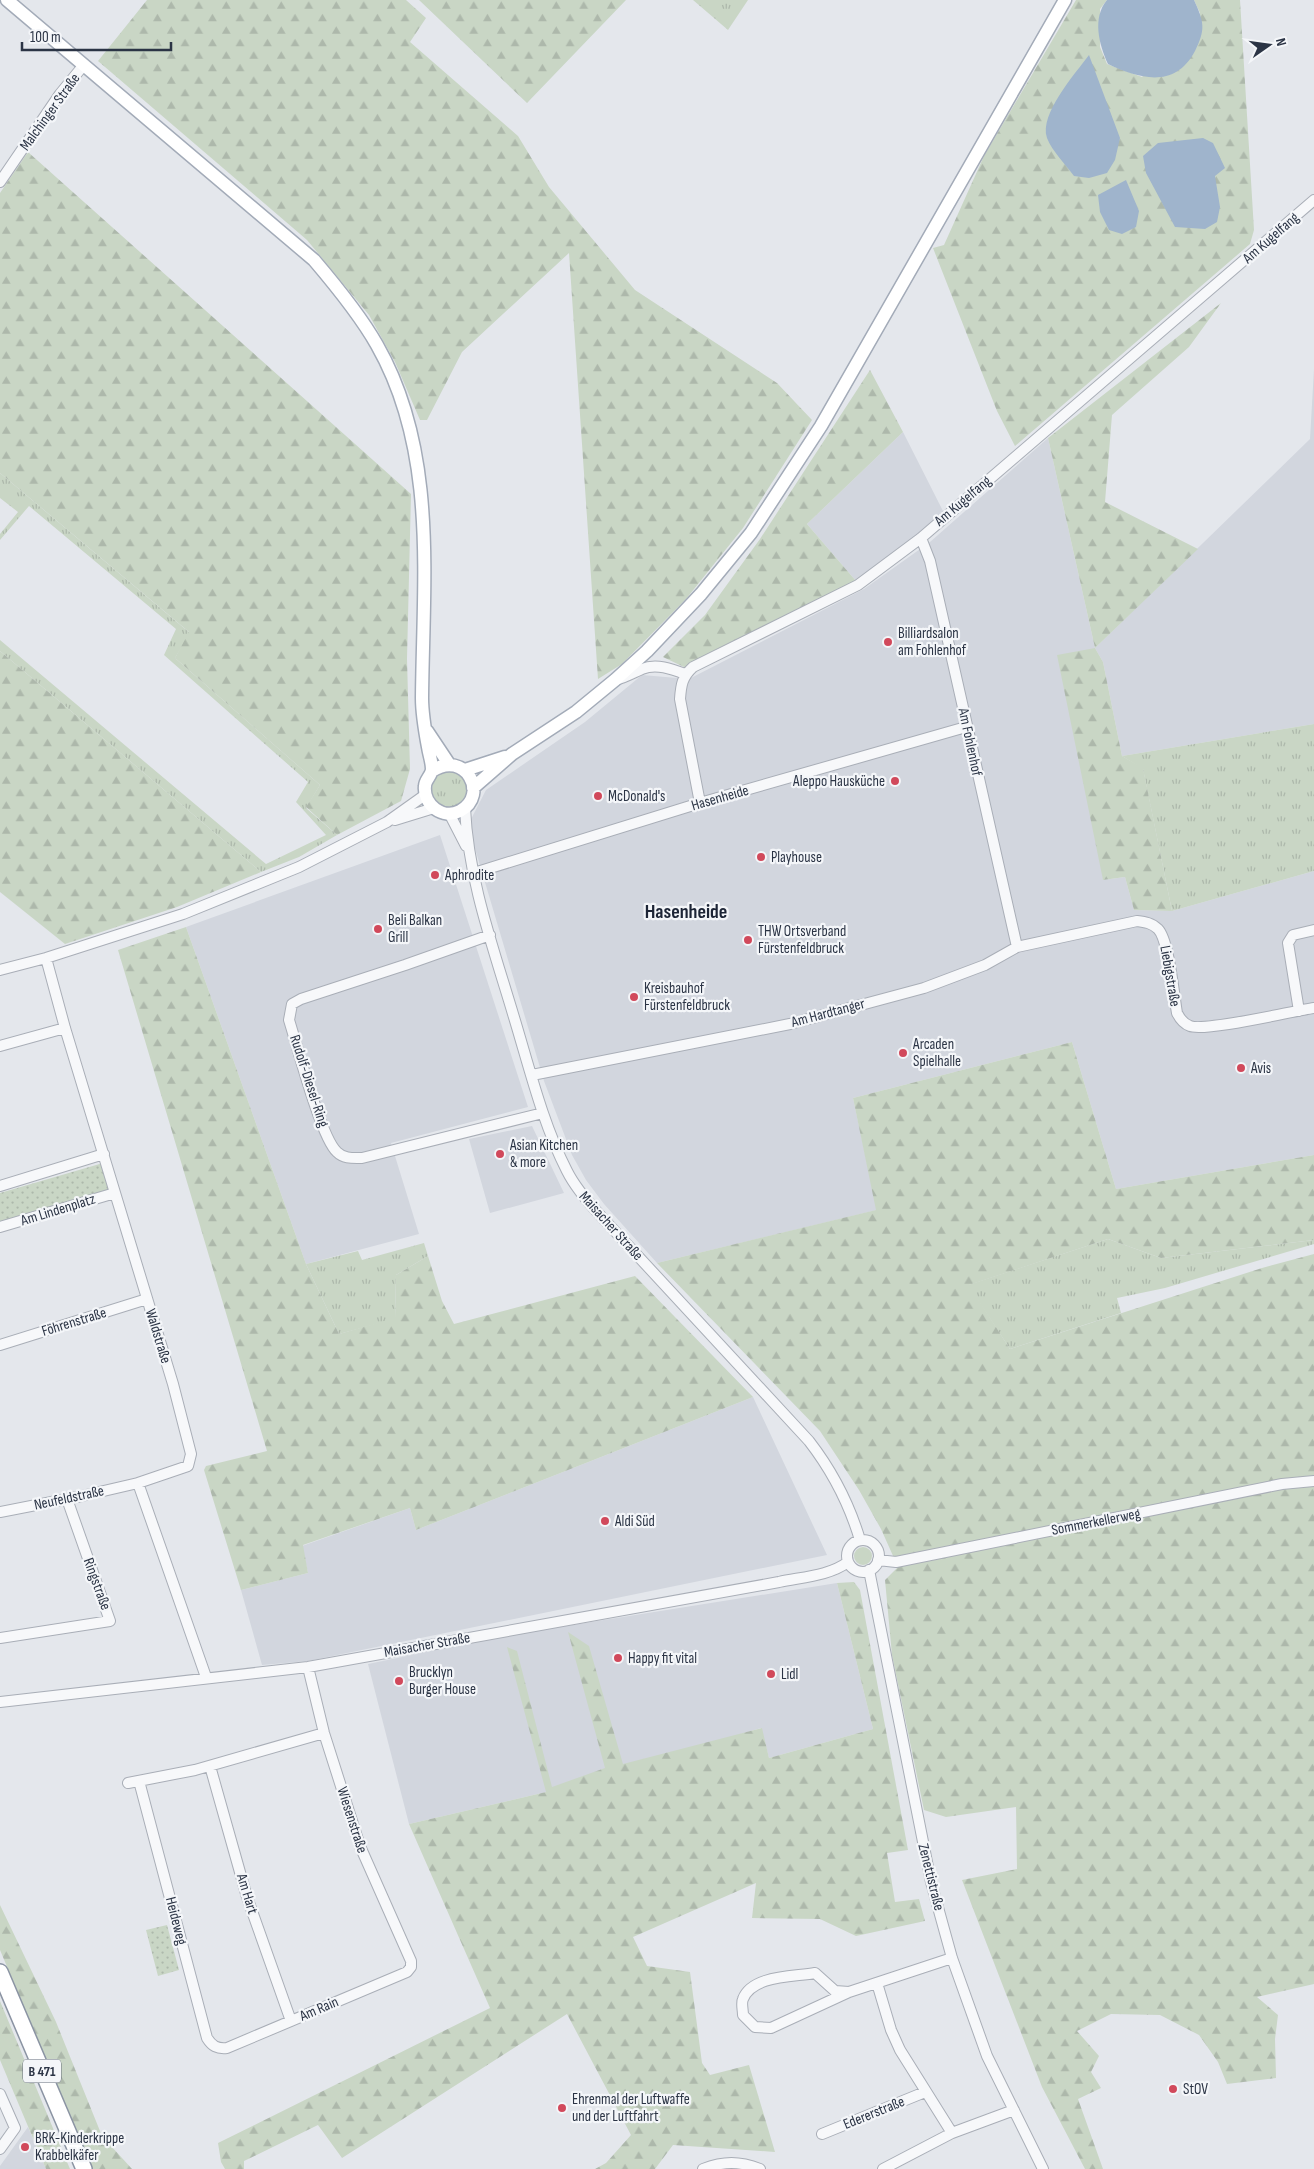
<svg xmlns="http://www.w3.org/2000/svg" width="1314" height="2169" font-family="'Sofia Sans Condensed',sans-serif">
<style>
.built{fill:#d2d6de}
.grass{fill:url(#grass-tufts)}
.forest{fill:url(#forest-firs)}
.park{fill:url(#park-dots)}
.water{fill:#9fb4cc}
.lines{fill:none;stroke-linecap:round;stroke-linejoin:round}
.minor-casing{stroke:#a9aeb7;stroke-width:12}
.major-casing{stroke:#a3abb8;stroke-width:15}
.highway-casing{stroke:#8b94a3;stroke-width:18}
.minor{stroke:#f7f8fa;stroke-width:10}
.major{stroke:#fff;stroke-width:12}
.highway{stroke:#fff;stroke-width:15}
.poi-dot{fill:#d1495b;stroke:#f4f6f9;stroke-width:2}
.labels{text-anchor:middle;dominant-baseline:central;stroke-width:4.5;stroke-linejoin:round;paint-order:stroke}
.shield{fill:#f4f6f9;stroke:#676e7b;stroke-width:1}
.shield-label{font-size:14px;font-weight:bold;fill:#2b3445}
.street-label{font-size:15px;fill:#2b3445;stroke:#f4f6f9}
.poi-label{font-size:15px;fill:#2b3445;stroke:#f4f6f9;text-anchor:start}
.district-label{font-size:20px;font-weight:bold;fill:#1d2536;stroke:#f4f6f9}
</style>
<defs>
<pattern id="grass-tufts" width="24" height="20" patternUnits="userSpaceOnUse" patternTransform="scale(1.25)"><rect width="24" height="20" fill="#c9d6c5"/><path d="M3 7l-1-3M5 7V3M7 7l1-3M15 17l-1-3M17 17v-4M19 17l1-3" fill="none" stroke="#adb8ab"/></pattern>
<pattern id="forest-firs" width="22" height="20" patternUnits="userSpaceOnUse" patternTransform="scale(1.25)"><rect width="22" height="20" fill="#c9d6c5"/><path d="M5 1l3.5 6h-7zM16 11l3.5 6h-7z" fill="#adb8ab"/></pattern>
<pattern id="park-dots" width="8" height="8" patternUnits="userSpaceOnUse" patternTransform="scale(1.25)"><rect width="8" height="8" fill="#c9d6c5"/><path d="M2 2h.1M6 6h.1" fill="none" stroke="#adb8ab" stroke-width="1.8" stroke-linecap="round"/></pattern>
</defs>
<rect width="100%" height="100%" fill="#e4e7ec"/>
<path class="built" d="M1314,369V724L1122,756L1103,662L1095,648L1103,880L1125,877L1134,910L1172,911L1314,871V1155L1116,1189L1072,1042L853,1098L877,1210L657,1263L604,1204L586,1180L572,1155L544,1081L468,825L486,790L585,722L642,675L689,679L864,589L930,542L1048,438L1095,648L1310,439Z
M903,432L943,511L922,532L856,581L807,524Z
M440,835L528,1107L391,1143L419,1234L306,1264L186,927Z
M532,1126L564,1193L490,1213L469,1139Z
M753,1397L827,1555L308,1661L262,1665L241,1590L308,1573L302,1546L410,1508L416,1530Z
M837,1583L873,1729L769,1758L761,1728L546,1792L409,1824L368,1664L504,1636Z
M28,2127L46,2169H0V2166Z"/>
<path class="grass" d="M693,0H748L728,30Z
M0,473L190,633L175,658L320,785L306,808L337,835L299,857L261,872L0,651V640L266,864L326,835L296,802L308,782L164,655L176,629L29,506L0,540V534L18,512L0,498Z
M1314,724V871L1172,911L1143,769L1122,756Z
M432 789a18 18 0 1 1 36 0a18 18 0 1 1-36 0Z
M1108,1239L1161,1258L1314,1240V1244L1165,1288L1117,1298L1121,1313L1010,1349L968,1285Z
M424,1243L428,1256L396,1275L395,1319L339,1334L306,1264L358,1251L362,1260Z
M854 1556a9 9 0 1 1 18 0a9 9 0 1 1-18 0Z"/>
<path class="forest" d="M147,0H406L426,18L410,42L518,136L549,187L635,290L777,383L812,420L743,528L686,599L622,664L598,679L569,253L462,352L427,420H420L395,362L369,315L307,240L98,61Z
M419,0H626L527,103Z
M1076,0H1107L1100,9V47L1107,64L1142,77L1200,13L1194,0H1240L1254,230L1250,244L1015,446L997,411L933,248L944,245L984,156Z
M28,152L411,494L407,659L410,769L401,801L337,835L306,807L320,785L175,658L189,632L0,473V193Z
M1221,303L1189,347L1112,415L1105,502L1198,549L1095,648L1103,662L1122,756L1143,768L1172,911L1134,910L1125,877L1103,880L1057,655L1095,648L1048,438Z
M870,370L903,432L807,524L856,581L686,668L663,657L705,615L760,539Z
M0,651L261,872L177,907L65,944L0,892Z
M186,927L306,1264L339,1334L395,1318L396,1275L428,1256L442,1301L454,1324L635,1276L753,1397L416,1530L410,1508L303,1545L308,1573L241,1590L204,1470L206,1466L267,1451L118,950Z
M1072,1042L1116,1189L1314,1155V1240L1161,1258L1108,1239L969,1285L1010,1349L1262,1268L1314,1254V1984L1257,1997L1278,2015L1275,2039L1276,2078L1227,2084L1218,2062L1199,2035L1160,2015L1111,2014L1077,2031L1099,2056L1091,2072L1101,2088L1078,2099L1103,2169H1085L1042,2087L962,1880L1017,1869L1016,1807L946,1817L924,1810L892,1655L885,1580L898,1567L881,1529L859,1490L820,1431L657,1263L876,1210L853,1098Z
M854,1582L860,1590L908,1850L887,1853L895,1902L919,1899L925,1921L856,1936L820,1919L752,1918L756,1883L633,1937L647,1966L690,1972L702,2063L710,2075L749,2065L775,2152L673,2145L655,2169H595L606,2163L631,2135L567,2014L342,2158L318,2125L244,2161V2169H225L221,2162L218,2143L490,2008L409,1824L546,1792L507,1647L517,1651L552,1787L605,1768L568,1632L589,1646L623,1764L762,1728L769,1758L873,1729L837,1583Z
M0,1905L56,2022L102,2136L132,2169H92L0,1950Z
M0,2001L70,2169H46L0,2060Z"/>
<path class="park" d="M103,1163L111,1191L0,1222V1193Z
M167,1925L179,1970L158,1976L146,1930Z"/>
<path class="water" d="M1107,0H1194C1204,22 1206,29 1195,51C1175,89 1140,79 1108,64C1099,44 1092,18 1107,0Z
M1089,55L1120,138L1115,160L1107,173L1089,178L1074,176C1066,165 1052,151 1047,138C1039,114 1075,74 1089,55Z
M1203,138L1213,143L1225,168L1215,176L1220,207L1217,222L1205,229L1175,227L1146,173L1143,156L1158,143Z
M1126,180L1139,211L1136,227L1122,234L1109,230L1100,212L1098,195Z"/>
<g class="lines">
<defs>
<path id="minor" d="M0,182L60,94L83,66
M921,538L930,561L1017,947
M616,680C626,677 633,673 642,669C656,663 672,669 685,674
M700,803L680,699C681,685 682,677 693,667L858,585L921,538L1314,200
M465,808C468,878 493,947 513,1014C529,1066 542,1122 567,1171C575,1187 587,1201 599,1214L809,1441C833,1472 849,1503 860,1540
M449,813L466,846
M395,820L434,808
M474,873L700,803L966,727
M490,935L405,965L301,999L292,1004L289,1020C297,1045 321,1138 337,1152C344,1159 353,1158 362,1158L543,1113
M46,958L65,1028L173,1384L191,1454L188,1466L138,1483L206,1677
M0,970L46,958L183,914L299,867L387,822L425,795
M1299,1011L1288,943L1293,935L1314,930
M0,1046L65,1028
M532,1075L790,1024L924,988L985,965L1017,947L1137,921C1145,922 1152,923 1158,929C1169,940 1174,996 1177,1013C1180,1019 1184,1024 1190,1026C1204,1032 1293,1011 1314,1008
M0,1186L104,1154
M0,1227L115,1193
M0,1345L147,1299
M0,1512L82,1496L138,1483
M847 1556a16 16 0 1 1 32 0a16 16 0 1 1-32 0Z
M878,1560L896,1562L1282,1484L1314,1481
M869,1570L931,1882L952,1958L987,2056L1043,2169
M0,1638L110,1621L67,1499
M0,1702L308,1667L779,1582C802,1577 829,1576 848,1562
M210,1766L247,1897L291,2021
M139,1781L207,2038C212,2046 217,2049 227,2048L407,1972L411,1967V1961L360,1846L324,1733L308,1667
M128,1783L195,1770L324,1733
M877,1983L891,2030L900,2050L952,2133
M849,1992L835,1991L815,1973C794,1977 752,1975 743,1999C741,2003 743,2010 743,2015L755,2027L771,2028L849,1992L952,1958
M0,2094L15,2128L0,2149
M822,2134L925,2092
M703,2169C724,2161 739,2161 760,2169
M883,2169L952,2133L1014,2110"/>
<path id="major" d="M7,0L314,260C337,287 360,315 377,345C438,452 423,580 422,698C422,714 425,731 428,747C429,754 432,762 432,769C432,775 425,780 425,786C423,805 443,820 460,811C490,795 465,749 432,771
M427,731L449,764
M465,770L505,757
M473,788L512,754L576,712L615,680L647,651L701,594L751,533L821,426L1065,0"/>
<path id="highway" d="M0,1972L84,2169"/>
</defs>
<use href="#minor" class="minor-casing"/>
<use href="#major" class="major-casing"/>
<use href="#highway" class="highway-casing"/>
<use href="#minor" class="minor"/>
<use href="#major" class="major"/>
<use href="#highway" class="highway"/>
</g>
<g class="poi-dot">
<circle cx="888" cy="642" r="5"/>
<circle cx="895" cy="781" r="5"/>
<circle cx="598" cy="796" r="5"/>
<circle cx="761" cy="857" r="5"/>
<circle cx="435" cy="875" r="5"/>
<circle cx="378" cy="929" r="5"/>
<circle cx="748" cy="940" r="5"/>
<circle cx="634" cy="997" r="5"/>
<circle cx="903" cy="1053" r="5"/>
<circle cx="1241" cy="1068" r="5"/>
<circle cx="500" cy="1154" r="5"/>
<circle cx="605" cy="1521" r="5"/>
<circle cx="618" cy="1658" r="5"/>
<circle cx="771" cy="1674" r="5"/>
<circle cx="399" cy="1681" r="5"/>
<circle cx="1173" cy="2089" r="5"/>
<circle cx="562" cy="2108" r="5"/>
<circle cx="25" cy="2147" r="5"/>
</g>
<g class="labels">
<rect class="shield" x="23" y="2059.5" width="38" height="23" rx="4"/>
<g class="shield-label">
<text x="42" y="2071">B 471</text>
</g>
<g class="street-label">
<text transform="translate(50 112) rotate(-54)">Malchinger Straße</text>
<text transform="translate(1271 238) rotate(-41)">Am Kugelfang</text>
<text transform="translate(963 501) rotate(-40)">Am Kugelfang</text>
<text transform="translate(970 742) rotate(78)">Am Fohlenhof</text>
<text transform="translate(720 798) rotate(-16)">Hasenheide</text>
<text transform="translate(1170 976) rotate(80)">Liebigstraße</text>
<text transform="translate(828 1013) rotate(-15)">Am Hardtanger</text>
<text transform="translate(309 1081) rotate(72)">Rudolf-Diesel-Ring</text>
<text transform="translate(58 1210) rotate(-17)">Am Lindenplatz</text>
<text transform="translate(611 1226) rotate(48)">Maisacher Straße</text>
<text transform="translate(74 1322) rotate(-17)">Föhrenstraße</text>
<text transform="translate(158 1336) rotate(73)">Waldstraße</text>
<text transform="translate(69 1498) rotate(-12)">Neufeldstraße</text>
<text transform="translate(1096 1522) rotate(-11)">Sommerkellerweg</text>
<text transform="translate(97 1584) rotate(70)">Ringstraße</text>
<text transform="translate(427 1645) rotate(-10)">Maisacher Straße</text>
<text transform="translate(352 1820) rotate(72)">Wiesenstraße</text>
<text transform="translate(931 1877) rotate(76)">Zenettistraße</text>
<text transform="translate(247 1894) rotate(73)">Am Hart</text>
<text transform="translate(176 1921) rotate(76)">Heideweg</text>
<text transform="translate(319 2009) rotate(-23)">Am Rain</text>
<text transform="translate(874 2113) rotate(-22)">Edererstraße</text>
</g>
<g class="poi-label">
<text x="898" y="633">Billiardsalon<tspan x="898" dy="17">am Fohlenhof</tspan></text>
<text x="885" y="781" text-anchor="end">Aleppo Hausküche</text>
<text x="608" y="796">McDonald's</text>
<text x="771" y="857">Playhouse</text>
<text x="445" y="875">Aphrodite</text>
<text x="388" y="920">Beli Balkan<tspan x="388" dy="17">Grill</tspan></text>
<text x="758" y="931">THW Ortsverband<tspan x="758" dy="17">Fürstenfeldbruck</tspan></text>
<text x="644" y="988">Kreisbauhof<tspan x="644" dy="17">Fürstenfeldbruck</tspan></text>
<text x="913" y="1044">Arcaden<tspan x="913" dy="17">Spielhalle</tspan></text>
<text x="1251" y="1068">Avis</text>
<text x="510" y="1145">Asian Kitchen<tspan x="510" dy="17">&amp; more</tspan></text>
<text x="615" y="1521">Aldi Süd</text>
<text x="628" y="1658">Happy fit vital</text>
<text x="409" y="1672">Brucklyn<tspan x="409" dy="17">Burger House</tspan></text>
<text x="781" y="1674">Lidl</text>
<text x="1183" y="2089">StOV</text>
<text x="572" y="2099">Ehrenmal der Luftwaffe<tspan x="572" dy="17">und der Luftfahrt</tspan></text>
<text x="35" y="2138">BRK-Kinderkrippe<tspan x="35" dy="17">Krabbelkäfer</tspan></text>
</g>
<g class="district-label">
<text x="686" y="912">Hasenheide</text>
</g>
</g>
<g transform="translate(1269 45) rotate(76)" stroke="#f4f6f9" stroke-width="4" paint-order="stroke">
<path d="M0-4L9 19L0 12L-9 19Z" fill="#2b3445"/>
<text y="-8" font-size="14" font-weight="bold" text-anchor="middle" fill="#2b3445">N</text>
</g>
<path d="M22 42v8h149v-8" fill="none" stroke="#2b3445" stroke-width="2.5"/>
<text x="30" y="42" font-size="15" fill="#2b3445" stroke="#f4f6f9" stroke-width="4" paint-order="stroke">100 m</text>
</svg>
